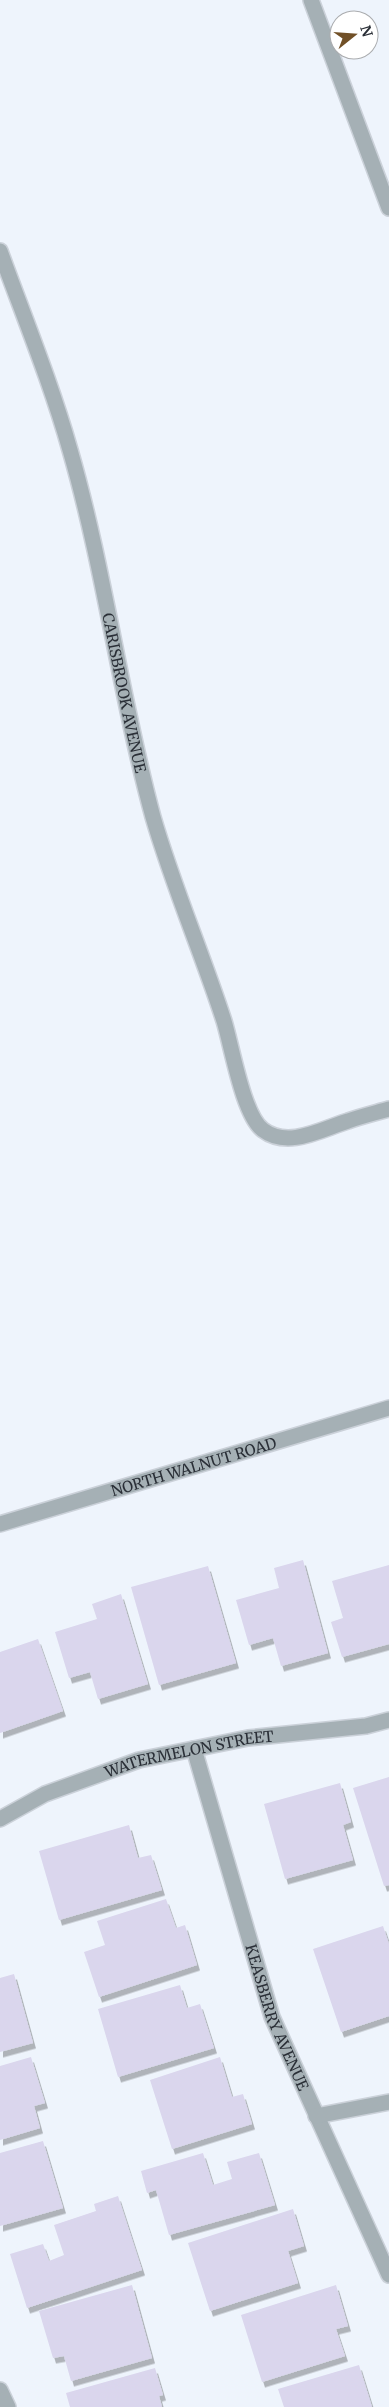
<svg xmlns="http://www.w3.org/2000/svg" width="389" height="2407" font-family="Merriweather,serif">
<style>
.building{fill:#dad6ed;filter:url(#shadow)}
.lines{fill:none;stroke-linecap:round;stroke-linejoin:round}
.minor-casing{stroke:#cbd1d9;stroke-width:18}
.minor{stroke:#a5b0b5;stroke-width:15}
.labels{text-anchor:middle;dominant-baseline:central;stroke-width:4;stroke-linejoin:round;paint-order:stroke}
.street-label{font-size:15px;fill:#2a2f37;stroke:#fff}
</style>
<defs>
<filter id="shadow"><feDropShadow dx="3" dy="5.5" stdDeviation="0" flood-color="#0004"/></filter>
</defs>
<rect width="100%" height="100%" fill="#eef4fc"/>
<path class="building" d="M303,1560L328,1653L281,1666L273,1638L249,1645L236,1600L279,1588L274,1568Z
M389,1565V1644L342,1657L331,1622L343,1618L332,1581Z
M208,1566L236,1663L159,1685L131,1587Z
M121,1594L148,1684L98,1699L90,1672L69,1678L55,1632L97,1619L92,1604Z
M38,1639L63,1711L0,1733V1652Z
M389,1777V1885L384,1886L353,1788Z
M340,1783L351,1822L343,1825L353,1860L285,1879L264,1804Z
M129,1825L138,1858L151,1855L162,1890L59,1920L39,1851Z
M166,1899L176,1928L185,1925L197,1965L99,1997L84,1952L105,1945L97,1921Z
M383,1926L389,1944V2016L341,2032L313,1949Z
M14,1974L33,2043L0,2052V1978Z
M180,1985L187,2008L200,2004L214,2048L118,2077L98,2009Z
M31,2057L45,2103L34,2106L40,2128L0,2140V2066Z
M220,2057L232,2097L243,2094L252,2124L172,2149L150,2080Z
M43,2141L63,2208L0,2226V2153Z
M203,2153L213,2185L232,2179L227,2162L259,2153L275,2205L169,2235L156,2190L147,2193L141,2171Z
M118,2196L142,2270L27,2308L10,2254L43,2244L49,2261L64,2255L54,2225L96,2211L94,2204Z
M293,2209L304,2246L288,2251L298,2283L210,2311L188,2243Z
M132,2285L152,2358L71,2381L64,2356L53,2358L39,2311Z
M336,2285L348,2326L336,2329L345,2356L262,2382L241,2315Z
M359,2365L372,2407H284L278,2389Z
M155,2368L163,2395L159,2396L162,2407H70L66,2393Z"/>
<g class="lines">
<defs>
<g id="minor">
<path d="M311,0L389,208"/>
<path id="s1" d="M0,251C24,317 51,383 70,450C105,571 120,696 153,817C173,886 202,953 224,1021C232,1047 243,1115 263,1130C288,1149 322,1129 348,1121C362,1116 375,1113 389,1109"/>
<path id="s2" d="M0,1524L389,1408"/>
<path id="s3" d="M194,1749L272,2017L389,2275"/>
<path id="s4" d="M0,1819L45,1794L139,1760L248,1738L366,1726L389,1720"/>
<path d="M316,2116L389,2102"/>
<path d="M0,2390L8,2407"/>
</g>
</defs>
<use href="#minor" class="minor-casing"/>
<use href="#minor" class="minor"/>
</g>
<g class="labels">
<g class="street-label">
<text stroke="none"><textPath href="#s1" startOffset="460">CARISBROOK AVENUE</textPath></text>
<text stroke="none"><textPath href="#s2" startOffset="202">NORTH WALNUT ROAD</textPath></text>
<text stroke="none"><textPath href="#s4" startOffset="202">WATERMELON STREET</textPath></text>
<text stroke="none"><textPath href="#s3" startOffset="281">KEASBERRY AVENUE</textPath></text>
</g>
</g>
<g transform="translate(354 35) rotate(73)"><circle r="24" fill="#ffffff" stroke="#aaacaf"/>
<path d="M0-4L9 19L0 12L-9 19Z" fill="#715027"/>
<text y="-8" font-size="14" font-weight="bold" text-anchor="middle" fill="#2a2f37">N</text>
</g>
</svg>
